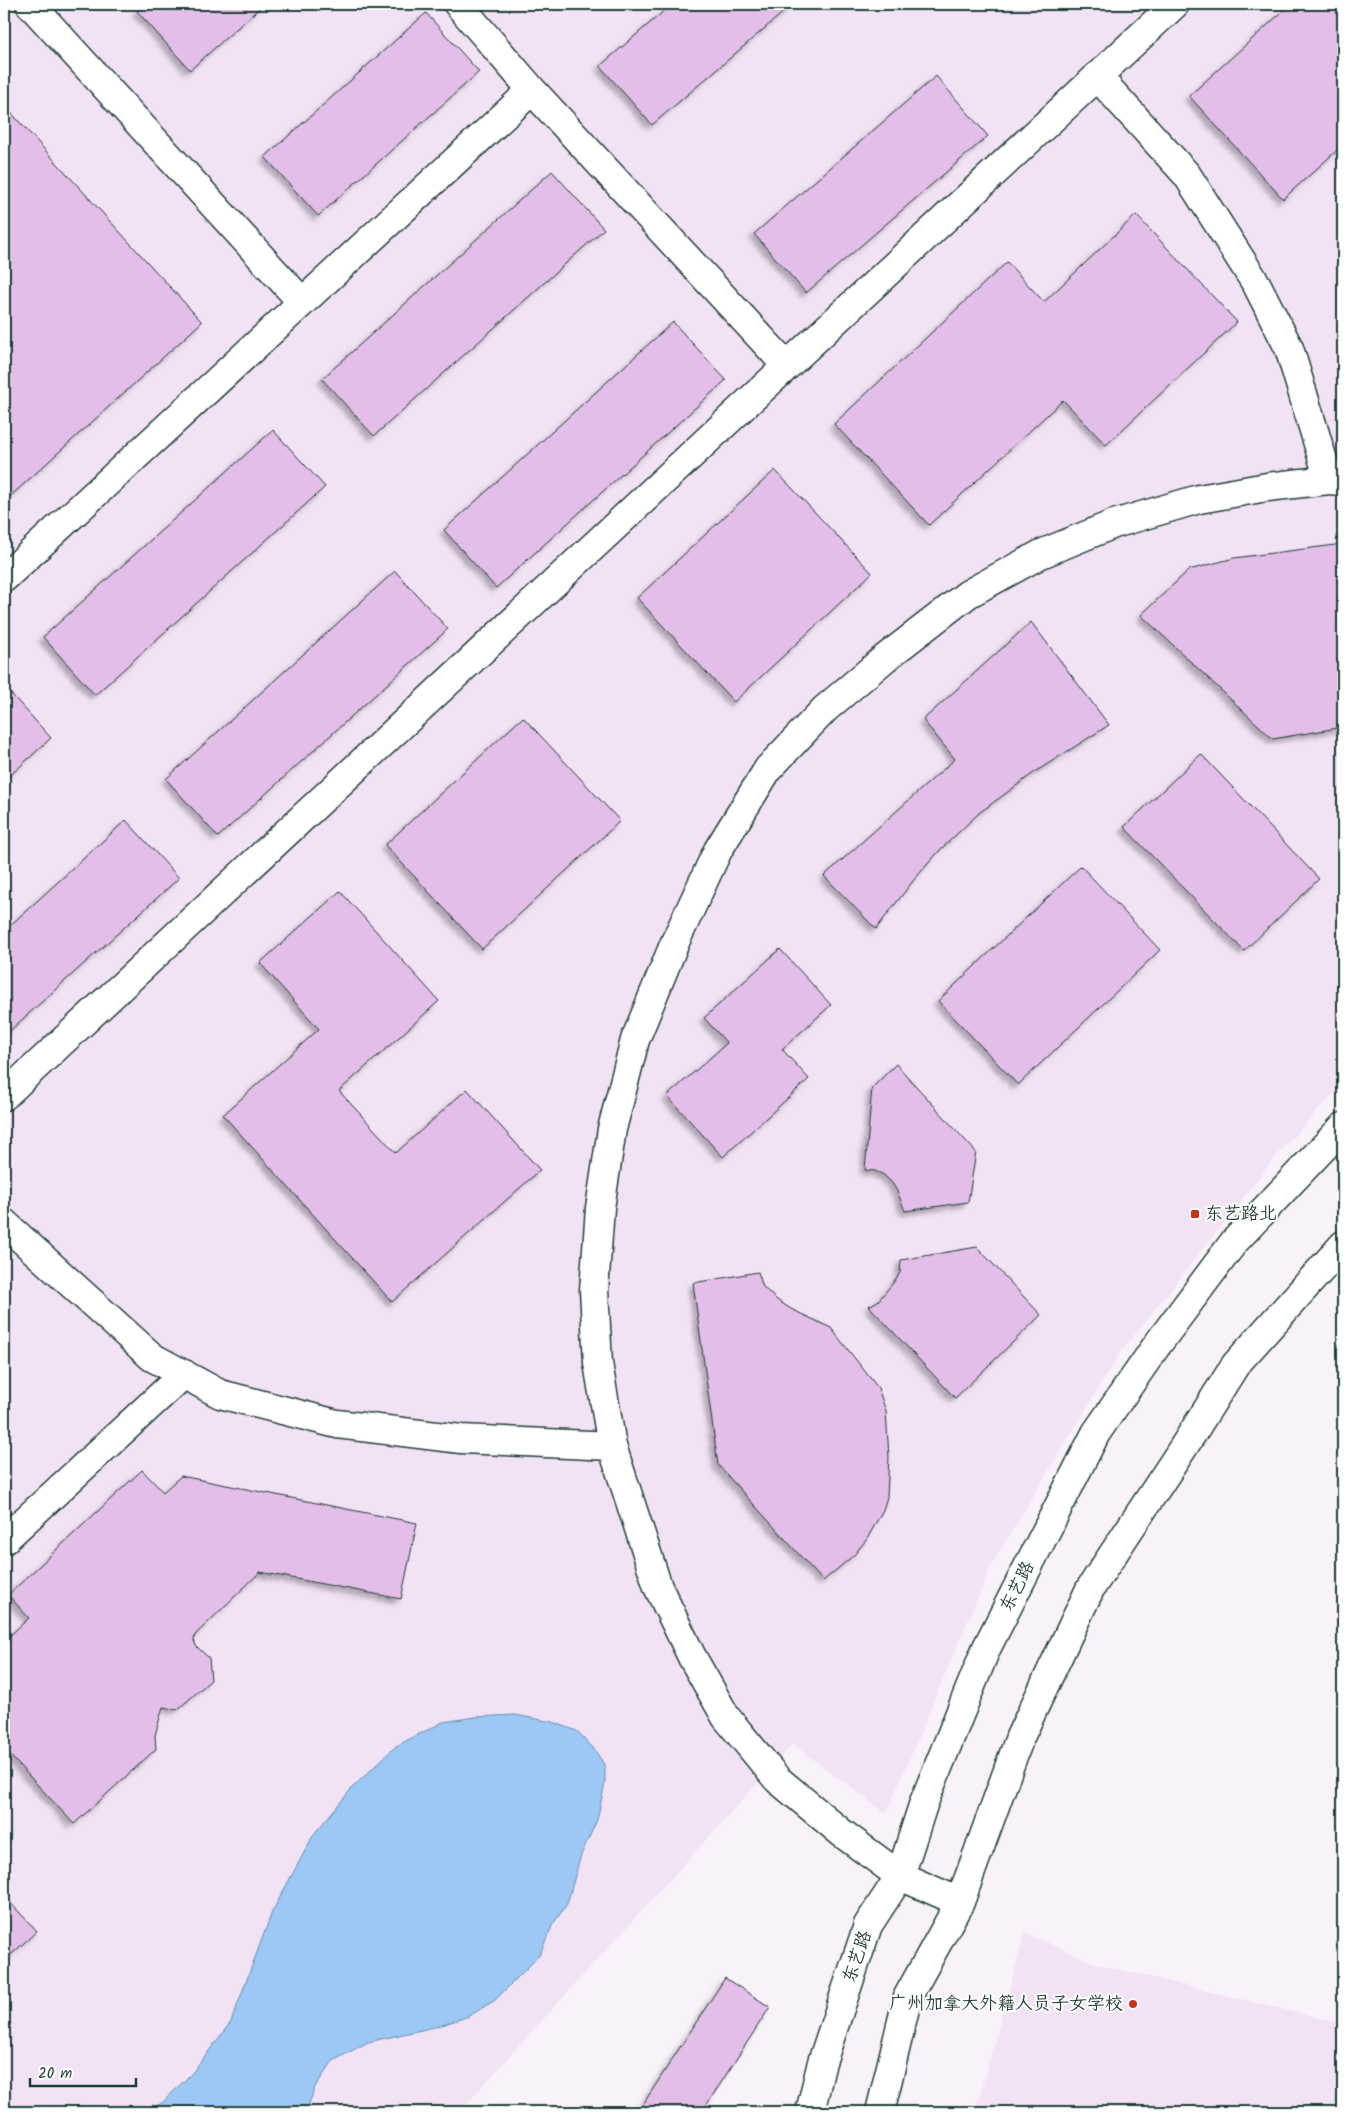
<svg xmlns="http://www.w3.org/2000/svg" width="1347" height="2116" font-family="Kalam,'LXGW WenKai TC',sans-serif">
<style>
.built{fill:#f2e2f5}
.water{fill:#9bc8f5;stroke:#6990a8}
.building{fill:#e3bee8;stroke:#1f3d34;filter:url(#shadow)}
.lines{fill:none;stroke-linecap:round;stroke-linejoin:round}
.minor-casing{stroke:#1f3d34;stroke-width:31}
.minor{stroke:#fff;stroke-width:28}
.poi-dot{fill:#c8321e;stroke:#fff;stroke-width:2}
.labels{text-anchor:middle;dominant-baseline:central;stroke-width:4;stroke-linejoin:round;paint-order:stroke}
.poi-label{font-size:18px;fill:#1f3d34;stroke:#fff;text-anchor:start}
.street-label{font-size:18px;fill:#1f3d34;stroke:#fff}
</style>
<defs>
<filter id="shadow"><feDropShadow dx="-4.5" dy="4.5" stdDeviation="2.5" flood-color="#0004"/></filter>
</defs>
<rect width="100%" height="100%" fill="#f9f2fa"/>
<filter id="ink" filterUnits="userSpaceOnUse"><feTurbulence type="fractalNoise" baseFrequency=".02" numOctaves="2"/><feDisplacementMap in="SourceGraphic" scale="10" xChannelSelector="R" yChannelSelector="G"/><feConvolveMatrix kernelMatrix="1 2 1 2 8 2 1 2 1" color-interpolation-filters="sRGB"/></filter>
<g filter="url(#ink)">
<path class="built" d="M4,4H1343V1084L1282,1149L1118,1356L992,1564L886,1814L793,1744L459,2112H4Z
M1025,1933L1097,1964L1343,2024V2112H975Z"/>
<path class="water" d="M515,1715L553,1722L577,1731L594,1749L605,1766V1783L597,1820L581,1855L567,1904L553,1924L539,1956L494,2001L469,2016L439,2026L368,2042L333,2061L315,2087L306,2112H148L163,2102L192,2073L231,2022L272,1912L314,1834L353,1787L396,1746L443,1722L475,1717Z"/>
<path class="building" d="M145,4H264L190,70L137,11Z
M672,4H793L652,125L600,66Z
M1291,4H1343V145L1283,199L1189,96Z
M426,13L479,72L318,216L265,157Z
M936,76L988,136L806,293L754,234Z
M4,105L202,322L4,502Z
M552,171L604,229L374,436L322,379Z
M1136,215L1237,322L1106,445L1063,400L929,525L834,424L1007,262L1044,302Z
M673,322L726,380L496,588L444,530Z
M273,430L325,487L95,695L43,637Z
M775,470L872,573L734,702L637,598Z
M1343,544V727L1273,739L1141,615L1189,570L1234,558Z
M395,571L448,629L218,837L166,779Z
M1031,622L1109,725L1035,772L979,813L940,850L913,881L876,929L824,876L955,759L923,720Z
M4,686L51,738L4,781Z
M523,717L620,821L482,949L385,845Z
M1201,754L1319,879L1244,951L1124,827Z
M126,820L179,878L4,1036V931Z
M1081,866L1160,950L1018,1085L938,1001Z
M340,891L439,1001L339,1091L396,1153L467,1089L540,1170L392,1302L223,1115L319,1029L260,963Z
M780,949L831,1005L782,1049L809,1079L723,1157L667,1096L727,1043L704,1018Z
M896,1064L976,1152L968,1202L905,1211L897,1191L892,1183L884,1175L875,1171L865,1170L872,1088Z
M977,1247L1041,1315L955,1398L869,1306L878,1301L893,1283L900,1273L901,1260Z
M758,1272L763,1287L777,1300L791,1309L831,1328L878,1388L886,1411L889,1457L887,1497L883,1510L867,1539L854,1555L823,1581L718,1465L693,1283Z
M142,1470L163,1492L181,1476L417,1523L401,1599L260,1572L195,1635L194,1640L196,1646L209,1658L211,1680L177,1710L163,1707L155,1735L156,1749L74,1824L4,1749V1641L29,1618L8,1595Z
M4,1896L37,1931L4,1961Z
M725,1978L770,2007L702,2112H638Z"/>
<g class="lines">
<defs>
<path id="minor" d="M30,4L302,302
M458,4L532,90L786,365
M1097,76L1187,175L1257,285L1289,348L1329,480
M4,578L532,90
M4,1096L1175,4
M4,1223L152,1357L220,1394L337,1424L461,1439L612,1446
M4,1540L184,1374
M960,1902L900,1876L843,1834L777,1779L726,1717L692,1657L658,1587L612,1446L598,1363L594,1290L600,1208L612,1129L635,1040L675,942L718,850L768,769L825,709L884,659L968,594L1041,554L1114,524L1199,499L1267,487L1329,480L1343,481
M810,2112L822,2062L868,1925L900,1876L924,1802L986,1649L1096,1433L1157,1345L1234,1242L1343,1127
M880,2112L908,1996L960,1902L1020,1737L1090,1589L1183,1448L1236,1364L1343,1245"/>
</defs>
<use href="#minor" class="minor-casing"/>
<use href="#minor" class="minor"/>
</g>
</g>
<g class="poi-dot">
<rect x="1190" y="1209" width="10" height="10" rx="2.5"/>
<circle cx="1133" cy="2004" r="5"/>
</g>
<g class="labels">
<g class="poi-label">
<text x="1205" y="1214">东艺路北</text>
<text x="1123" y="2004" text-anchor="end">广州加拿大外籍人员子女学校</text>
</g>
<g class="street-label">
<text transform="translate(1018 1587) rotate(-63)">东艺路</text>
<text transform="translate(858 1957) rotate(-71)">东艺路</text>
</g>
</g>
<rect width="1347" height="2116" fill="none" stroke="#fff" stroke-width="20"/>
<rect x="10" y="10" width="1327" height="2096" fill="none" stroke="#1f3d34" stroke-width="2" filter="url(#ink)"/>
<path d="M30 2078v8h106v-8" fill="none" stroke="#1f3d34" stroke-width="2.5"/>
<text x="38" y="2078" font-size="15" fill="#1f3d34" stroke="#ffffff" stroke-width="4" paint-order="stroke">20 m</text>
</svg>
